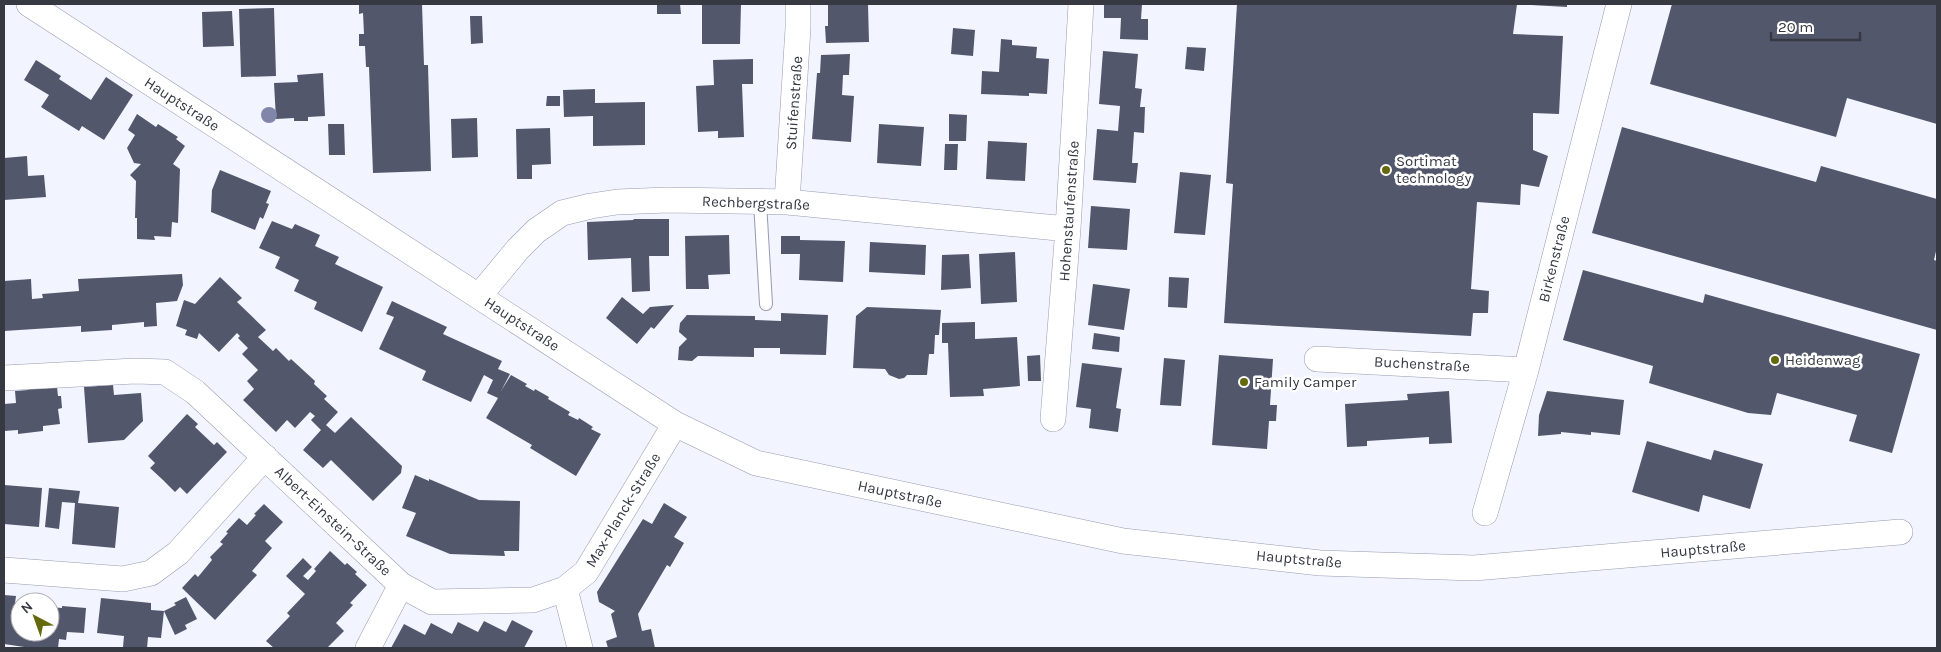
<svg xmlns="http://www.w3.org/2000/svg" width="1941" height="652" font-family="Karla,sans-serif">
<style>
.building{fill:#53576c}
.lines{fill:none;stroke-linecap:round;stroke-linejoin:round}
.service-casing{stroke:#969bb2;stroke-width:14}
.minor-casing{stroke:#969bb2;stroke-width:26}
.service{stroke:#fff;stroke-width:12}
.minor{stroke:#fff;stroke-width:25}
.tree{fill:#8285aa}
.poi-dot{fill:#646a0c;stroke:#fff;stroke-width:2}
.labels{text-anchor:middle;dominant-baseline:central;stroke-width:5;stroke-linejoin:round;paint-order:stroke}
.street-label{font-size:15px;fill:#363842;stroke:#fff}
.poi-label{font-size:15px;fill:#363842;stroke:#fff;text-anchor:start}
</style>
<rect width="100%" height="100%" fill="#f2f4ff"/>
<path class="building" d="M359,4H422L424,65H428L431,171L373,173L369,67H366L365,46H359V34H364L363,13L359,14Z
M657,4H680L681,14H657Z
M702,4H741L740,44H702Z
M828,4H868L869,42L826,43L825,26H828Z
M1104,4H1142L1141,19H1148V40L1120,39L1121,18H1104Z
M1237,4H1517L1513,34L1563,36L1559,114L1533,113V150L1548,156L1539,187L1521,184L1520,205L1477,202L1471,289L1489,291L1488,313H1473L1471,336L1224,323L1233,184L1226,183Z
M1531,4H1567V7L1531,5Z
M1672,4H1937V124L1847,98L1836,137L1650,84Z
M274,8L276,76L241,77L239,9Z
M232,11L234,46L203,47L202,12Z
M470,16H482L483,43L471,44Z
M953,28L975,30L973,56L951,54Z
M1001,39L1012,40V45L1037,47L1036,58L1049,59L1047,94L1029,93V96L981,94L982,71L999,72Z
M1187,47L1206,48L1204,71L1185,69Z
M1103,51L1138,54L1135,88L1142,89L1140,107H1145L1144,133L1134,132L1132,163H1138L1136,183L1093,180L1097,129L1118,131L1120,106L1099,104Z
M850,54L849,75H843L842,95L854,96L851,142L812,139L817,73H820L821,55Z
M753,59V84H742L744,137L718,138V131L698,132L696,86L714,85L713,60Z
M36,60L61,76L59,79L91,100L106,77L133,95L104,140L82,126L79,131L41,107L49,95L24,80Z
M323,73L325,116L308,117V121H294V118L276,119L274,83L298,82L297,75Z
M595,89V103L645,102V145L593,146V116L564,117L563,90Z
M547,96H560V106H546Z
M137,114L156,127L158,124L178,137L176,139L185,146L173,164L180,169L178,223L172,222L171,237L154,236L155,240L137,239V218H135L136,181L130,175L141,164L134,163L127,148L135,135L128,130Z
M949,114L967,115L966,141H949Z
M477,118L478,157L452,158L451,119Z
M328,124H344L345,155H329Z
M879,124L924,127L921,166L877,163Z
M1622,127L1816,182L1821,166L1937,199V247L1934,260L1937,261V330L1592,233Z
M550,128L551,164L532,165V179H517L516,129Z
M988,141L1027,143L1025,181L986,179Z
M945,144H958L957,170H944Z
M27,156L28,176L44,175L46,197L4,200V158Z
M220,170L271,191L266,203L269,204L263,219L260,217L255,230L211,212L212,190Z
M1180,172L1211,175L1205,235L1174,233Z
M1091,206L1130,209L1127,250L1088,248Z
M633,219H669V256H649L650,291L632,292L631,258L588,260L587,222L634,220Z
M272,221L292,229L295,224L320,235L315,246L339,257L335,264L383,287L362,332L314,309L317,302L294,291L299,280L275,268L280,257L259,248Z
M729,235L730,274L708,275L709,289H686L685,236Z
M781,236H800V240L845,241L843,282L799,280L800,254H781Z
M870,242L926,245L925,275L869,272Z
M1015,252L1017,302L981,304L979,254Z
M969,254L971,288L941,290L942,255Z
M1583,270L1703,303L1705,294L1920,354L1892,453L1849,441L1857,415L1777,393L1771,415L1748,413L1649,383L1653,366L1563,340Z
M182,274L183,285L177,301L156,303L157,326L144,327V322L112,325V330L81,332V326L4,331V281L31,279L32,299L43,298L42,294L79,291L78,279Z
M220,277L242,298L237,302L266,330L258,337L273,351L276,348L289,361L291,359L315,381L314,384L327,396L324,399L338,412L326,425L335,433L351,417L402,466L401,473L373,501L331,460L323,468L303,450L321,430L311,420L315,416L310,412L295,428L287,420L276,432L243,400L254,389L247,381L258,370L242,354L248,348L238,338L240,336L237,333L219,352L199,333L197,339L185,335L187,330L176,326L184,300L195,304Z
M1169,277L1189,278L1187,308L1168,307Z
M1093,284L1130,289L1124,330L1088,325Z
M622,297L643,314L650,307L674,305L654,329L651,327L637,344L606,318Z
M392,301L447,327L443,334L502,361L498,369L510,374L501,391L511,375L527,384L525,386L534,391L535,389L549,397L548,399L570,412L568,415L578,420L579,418L593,427L591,429L601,434L576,476L530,448L532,445L486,418L498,398L487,393L493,380L484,375L471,402L422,380L426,371L379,349L394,317L386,314Z
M867,307L941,310L939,335H935L934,354H929L927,375H907L904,378L899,379L889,375L885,369L853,368L856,316Z
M781,313L828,315L826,355L780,354V348H754V357L698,356L692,361L678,360L679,347L687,339L679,332L680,323L687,315L755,316V320L781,321Z
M975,322V339L1017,337L1020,386L983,389L984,396L950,397L948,343H942V323Z
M1094,333L1120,337L1119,352L1092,349Z
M1040,355L1041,381H1028L1027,356Z
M1219,355L1273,359L1270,405H1277L1276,421H1269L1267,449L1212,445Z
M1164,358L1185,360L1181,406L1160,405Z
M1082,363L1122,368L1116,408L1121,409L1118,432L1089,428L1091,409L1076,407Z
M41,384V389L57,387L58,396H61L62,408L58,409L60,424L43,426V431L18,434V430L4,431V404L16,403L15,391L28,390V386Z
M113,385L114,395L141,393L143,421L124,440L88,443L84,387Z
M1449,391L1452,443L1429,444V437L1367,441V446L1347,447L1345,404L1408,400L1407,394Z
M1547,391L1624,400L1620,435L1591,432V435L1561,432V434L1538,436L1539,415Z
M187,414L198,424L195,427L214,445L217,442L227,452L187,494L180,487L175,492L163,480L150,468L155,463L148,456Z
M1647,441L1711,460L1714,450L1763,464L1750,509L1703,495L1699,512L1632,492Z
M415,475L429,481V479L479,500L520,501L519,551H504L505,556L450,554L406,536L416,513L402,508Z
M4,485L42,488L39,527L4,524Z
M49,488L80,491L78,503L119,507L115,548L72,544L75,503L62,502L59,529L45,527Z
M664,503L687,517L674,537L684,543L670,567L667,565L638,614L642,631L651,629L655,648H608L606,641L617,637L611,614L615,611L599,602L597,592L643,519L652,524Z
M264,504L283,522L265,541L272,548L252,571L257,575L215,620L182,588L195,574L198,577L212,560L210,557L223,544L220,542L228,533L226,532L239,518L247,525L256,515L254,514Z
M330,551L345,565L347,563L357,572L355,574L367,585L350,603L353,605L336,623L344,631L327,648H274L266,641L290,616L287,613L305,594L286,576L303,558L312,567L303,576L308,580L316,571L314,569Z
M4,595L16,596L15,603L20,604V632H50V607L62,608V606L86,608L84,633L67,632L66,640L59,639L58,648H31L4,644Z
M186,597L197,619L185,625L187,629L175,635L164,611L161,638L148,637L147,648L123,647L124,636L97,633L101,598L151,603V610L164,611L176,605L174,603Z
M512,620L533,631L524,648H391L404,624L425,635L431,623L452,634L458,622L478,632L484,621L506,632Z"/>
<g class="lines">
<defs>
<path id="service" d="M760,202L766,304"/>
<path id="minor" d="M29,4L675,424L756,463L1123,541L1320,563L1474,568L1900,532
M787,202L798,28V4
M479,296L518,249L536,231L562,213L591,206L617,202L667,200L787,202L1068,229
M1317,359L1526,370
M4,378L135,371L165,372L195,392L401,585L432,602L533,600L565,589
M1053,419L1068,229L1081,4
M1485,513L1526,370L1619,4
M4,570L123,579L151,573L178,553L265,457
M368,648L401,585
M580,648L565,589L586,572L675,424"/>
</defs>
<use href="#service" class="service-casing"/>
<use href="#minor" class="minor-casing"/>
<use href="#service" class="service"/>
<use href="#minor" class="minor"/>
</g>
<circle class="tree" cx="269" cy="115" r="8"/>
<g class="poi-dot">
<circle cx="1386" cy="170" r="5"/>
<circle cx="1775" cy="360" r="5"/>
<circle cx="1244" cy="382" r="5"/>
</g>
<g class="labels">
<g class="street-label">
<text transform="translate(794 103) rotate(-86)">Stuifenstraße</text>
<text transform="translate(182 104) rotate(33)">Hauptstraße</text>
<text transform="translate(756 203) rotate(2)">Rechbergstraße</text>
<text transform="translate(1069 211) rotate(-86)">Hohenstaufenstraße</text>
<text transform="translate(1554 259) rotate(-76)">Birkenstraße</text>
<text transform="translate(522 324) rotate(33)">Hauptstraße</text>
<text transform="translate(1422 364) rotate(3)">Buchenstraße</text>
<text transform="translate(900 494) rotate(12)">Hauptstraße</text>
<text transform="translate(623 510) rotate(-59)">Max-Planck-Straße</text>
<text transform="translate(333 521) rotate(43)">Albert-Einstein-Straße</text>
<text transform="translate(1703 549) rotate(-5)">Hauptstraße</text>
<text transform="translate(1299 559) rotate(5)">Hauptstraße</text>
</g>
<g class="poi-label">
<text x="1396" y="161">Sortimat<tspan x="1396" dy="17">technology</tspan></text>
<text x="1785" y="360">Heidenwag</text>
<text x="1254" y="382">Family Camper</text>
</g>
</g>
<rect width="1941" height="652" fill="none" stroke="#363842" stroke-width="10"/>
<g transform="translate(35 617) rotate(319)"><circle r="24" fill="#ffffff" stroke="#afafb3"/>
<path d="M0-4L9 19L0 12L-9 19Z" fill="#646a0c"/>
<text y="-8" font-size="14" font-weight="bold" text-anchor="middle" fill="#363842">N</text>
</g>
<path d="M1771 32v8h89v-8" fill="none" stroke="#363842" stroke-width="2.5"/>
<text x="1778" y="32" font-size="15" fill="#363842" stroke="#ffffff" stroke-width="4" paint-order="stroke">20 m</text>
</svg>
